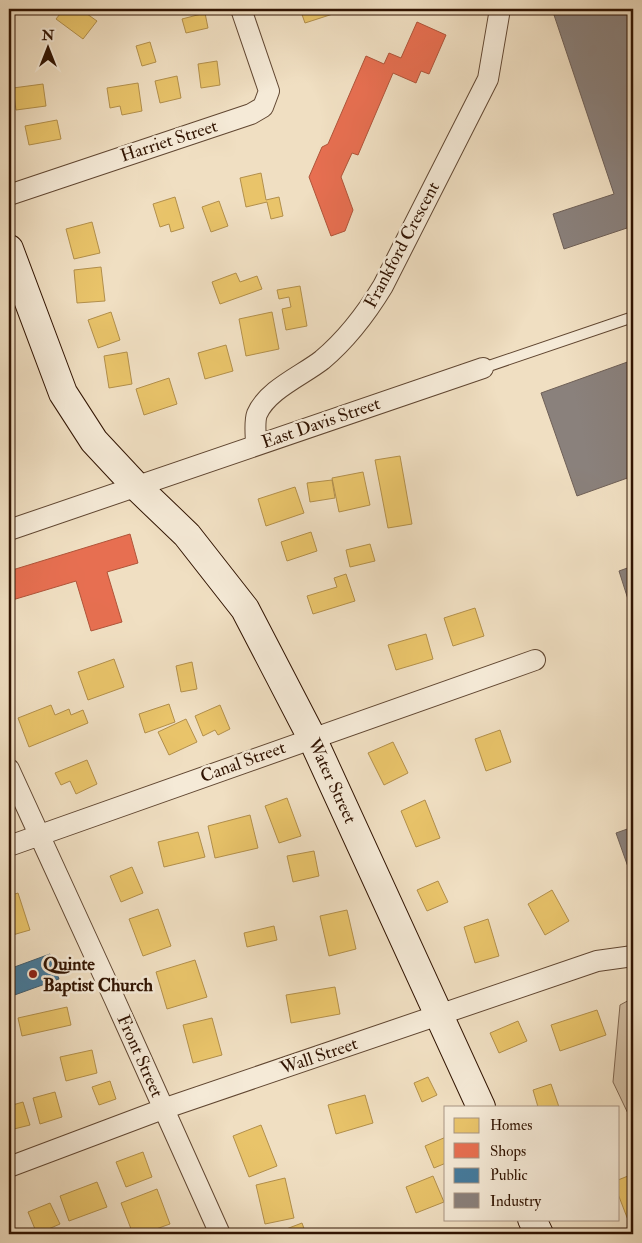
<svg xmlns="http://www.w3.org/2000/svg" width="642" height="1243" font-family="'IM FELL Double Pica',serif">
<style>
.green{fill:#d0bca1;stroke:#806852}
.homes{fill:#e9c46a;stroke:#b28f4b}
.shops{fill:#e76f51;stroke:#b05439}
.public{fill:#457b9d;stroke:#3f5c6e}
.industry{fill:#8a817c;stroke:#6f6057}
.lines{fill:none;stroke-linecap:round;stroke-linejoin:round}
.lane-casing{stroke:#614732;stroke-width:12}
.street-casing{stroke:#614732;stroke-width:22}
.secondary-casing{stroke:#311402;stroke-width:30}
.lane{stroke:#f5ead7;stroke-width:10}
.street{stroke:#f5ead7;stroke-width:20}
.secondary{stroke:#f5ead7;stroke-width:28}
.poi-dot{fill:#8f2418;stroke:#f5ead7;stroke-width:2}
.labels{text-anchor:middle;dominant-baseline:central;stroke-width:5;stroke-linejoin:round;paint-order:stroke}
.street-label{font-size:18px;fill:#311402;stroke:#f5ead7}
.poi-label{font-size:18px;font-weight:bold;fill:#311402;stroke:#f5ead7;text-anchor:start}
</style>
<rect width="100%" height="100%" fill="#f0dfc2"/>
<filter id="stains"><feTurbulence type="fractalNoise" baseFrequency=".004" numOctaves="4"/><feColorMatrix values="0 0 0 0 .2 0 0 0 0 .09 0 0 0 0 .02 0 0 0 .5 -.17"/></filter>
<radialGradient id="worn" r=".72"><stop offset=".6" stop-color="#630" stop-opacity="0"/><stop offset="1" stop-color="#630" stop-opacity=".3"/></radialGradient>
<path class="green" d="M633,998V1124L613,1082L620,1005Z"/>
<path class="homes" d="M64,9H80L97,21L83,39L56,19Z
M300,9H338L339,12L305,23Z
M205,13L208,28L186,33L182,19Z
M150,42L156,62L142,66L136,46Z
M217,61L220,85L201,88L198,64Z
M177,76L181,98L160,103L155,81Z
M138,83L142,111L122,115L120,106L110,108L107,88Z
M43,84L46,106L16,110L13,88Z
M57,120L61,139L29,145L25,126Z
M261,173L266,200L279,197L283,216L271,219L267,202L246,207L240,178Z
M175,197L184,228L171,232L169,224L160,227L153,204Z
M219,201L228,226L211,232L202,207Z
M92,222L100,253L74,259L66,229Z
M101,267L105,301L77,303L74,270Z
M236,273L240,282L257,276L262,289L220,304L212,282Z
M300,286L307,326L286,330L282,309L291,307L289,297L279,299L277,290Z
M111,312L120,340L98,348L88,320Z
M272,312L279,349L246,356L239,319Z
M226,345L233,371L205,379L198,353Z
M127,352L132,384L109,388L104,356Z
M169,378L177,404L144,415L136,389Z
M400,456L412,524L388,528L375,460Z
M363,472L370,505L339,512L332,478Z
M332,480L335,498L310,502L307,483Z
M295,487L304,513L266,526L258,499Z
M311,532L317,551L287,561L281,542Z
M370,544L375,561L350,567L346,550Z
M346,574L355,601L313,614L307,596L337,587L334,578Z
M475,608L484,636L453,646L444,618Z
M426,634L433,659L396,670L388,645Z
M114,659L124,687L88,700L78,672Z
M192,662L197,689L181,692L176,666Z
M169,704L175,722L145,733L139,714Z
M51,705L55,715L69,709L71,715L83,710L88,723L29,747L18,718Z
M220,705L230,729L218,735L215,730L203,736L195,716Z
M186,719L197,742L169,755L158,732Z
M500,730L511,762L486,771L475,739Z
M393,742L408,773L384,785L368,753Z
M87,760L97,784L76,794L70,781L61,785L55,773Z
M287,798L301,836L279,843L265,806Z
M425,800L440,838L416,847L401,811Z
M250,815L258,848L215,858L208,826Z
M198,832L205,857L164,867L158,842Z
M314,851L319,876L293,882L287,856Z
M132,867L143,893L121,902L110,876Z
M438,881L448,902L427,911L417,890Z
M552,890L569,921L545,935L528,904Z
M18,893L30,930L9,936V896Z
M158,909L171,946L143,956L129,919Z
M347,910L356,949L329,956L320,916Z
M488,919L499,956L475,963L464,927Z
M274,926L277,940L247,947L244,933Z
M195,960L207,997L167,1009L156,972Z
M335,987L340,1014L291,1023L286,995Z
M67,1007L71,1025L22,1036L18,1018Z
M597,1010L606,1035L560,1051L551,1025Z
M212,1018L222,1055L193,1063L183,1025Z
M518,1021L527,1041L499,1053L490,1033Z
M92,1050L97,1073L66,1081L60,1057Z
M428,1077L437,1095L422,1102L414,1083Z
M110,1081L116,1099L99,1105L92,1087Z
M551,1084L559,1107H538L533,1090Z
M55,1092L62,1117L40,1124L33,1098Z
M365,1095L373,1123L336,1134L328,1105Z
M23,1102L30,1125L10,1130L9,1106Z
M261,1125L277,1166L249,1177L233,1136Z
M446,1137V1163L434,1168L425,1146Z
M143,1152L152,1177L126,1187L116,1162Z
M633,1174V1218L628,1220L618,1194V1180Z
M433,1176L444,1202L416,1213L406,1187Z
M285,1178L294,1218L265,1224L256,1185Z
M97,1182L107,1207L69,1221L60,1196Z
M157,1189L170,1224L142,1234H133L121,1203Z
M50,1203L60,1224L37,1234L28,1212Z
M302,1223L306,1234H273Z"/>
<path class="shops" d="M417,22L446,35L429,74L421,71L416,83L393,73L358,155L352,153L341,177L353,210L345,231L331,236L309,177L322,147L328,144L366,56L384,64L389,53L401,58Z
M130,534L138,563L107,572L122,622L91,631L76,581L9,601V571Z"/>
<path class="public" d="M50,954L59,979L9,997V969Z"/>
<path class="industry" d="M552,9H633V226L564,249L553,214L614,194Z
M633,360V476L577,496L541,393Z
M633,566V615L619,571Z
M633,827V881L616,833Z"/>
<g class="lines">
<defs>
<path id="lane" d="M483,368L633,317"/>
<path id="street" d="M9,195L251,114L263,107L269,91L241,9
M256,445C256,436 254,422 257,414C267,390 303,375 322,360C347,339 366,314 383,286L488,79L500,9
M9,530L483,368
M9,769L114,998L220,1234
M9,846L535,660
M9,1167L163,1109L597,961L633,956"/>
<path id="secondary" d="M9,249L63,393L94,441L136,486L187,535L245,609L312,738L481,1107
M532,1219L539,1234"/>
</defs>
<use href="#lane" class="lane-casing"/>
<use href="#street" class="street-casing"/>
<use href="#secondary" class="secondary-casing"/>
<use href="#lane" class="lane"/>
<use href="#street" class="street"/>
<use href="#secondary" class="secondary"/>
</g>
<circle class="poi-dot" cx="33" cy="974" r="5"/>
<g class="labels">
<g class="street-label">
<text transform="translate(169 141) rotate(-18)">Harriet Street</text>
<text transform="translate(402 245) rotate(-62)">Frankford Crescent</text>
<text transform="translate(321 423) rotate(-19)">East Davis Street</text>
<text transform="translate(243 762) rotate(-20)">Canal Street</text>
<text transform="translate(332 781) rotate(65)">Water Street</text>
<text transform="translate(140 1056) rotate(66)">Front Street</text>
<text transform="translate(319 1056) rotate(-19)">Wall Street</text>
</g>
<g class="poi-label">
<text x="43" y="964">Quinte<tspan x="43" dy="21">Baptist Church</tspan></text>
</g>
</g>
<rect width="642" height="1243" fill="none" stroke="#f0dfc2" stroke-width="30"/>
<rect x="10" y="10" width="622" height="1223" fill="none" stroke="#311402" stroke-width="2.5"/>
<rect x="15" y="15" width="612" height="1213" fill="none" stroke="#311402"/>
<rect x="444" y="1106" width="175" height="115" fill="#f5ead7" stroke="#a79482"/>
<rect x="454" y="1118" width="25" height="15" fill="#e9c46a" stroke="#a79482"/>
<text x="490" y="1130" font-size="15" fill="#311402">Homes</text>
<rect x="454" y="1143" width="25" height="15" fill="#e76f51" stroke="#a79482"/>
<text x="490" y="1156" font-size="15" fill="#311402">Shops</text>
<rect x="454" y="1168" width="25" height="15" fill="#457b9d" stroke="#a79482"/>
<text x="490" y="1180" font-size="15" fill="#311402">Public</text>
<rect x="454" y="1193" width="25" height="15" fill="#8a817c" stroke="#a79482"/>
<text x="490" y="1206" font-size="15" fill="#311402">Industry</text>
<g transform="translate(48 48)" stroke="#f5ead7" stroke-width="4" paint-order="stroke">
<path d="M0-4L9 19L0 12L-9 19Z" fill="#311402"/>
<text y="-8" font-size="14" font-weight="bold" text-anchor="middle" fill="#311402">N</text>
</g>
<rect width="100%" height="100%" filter="url(#stains)"/>
<rect width="100%" height="100%" fill="url(#worn)"/>
</svg>
